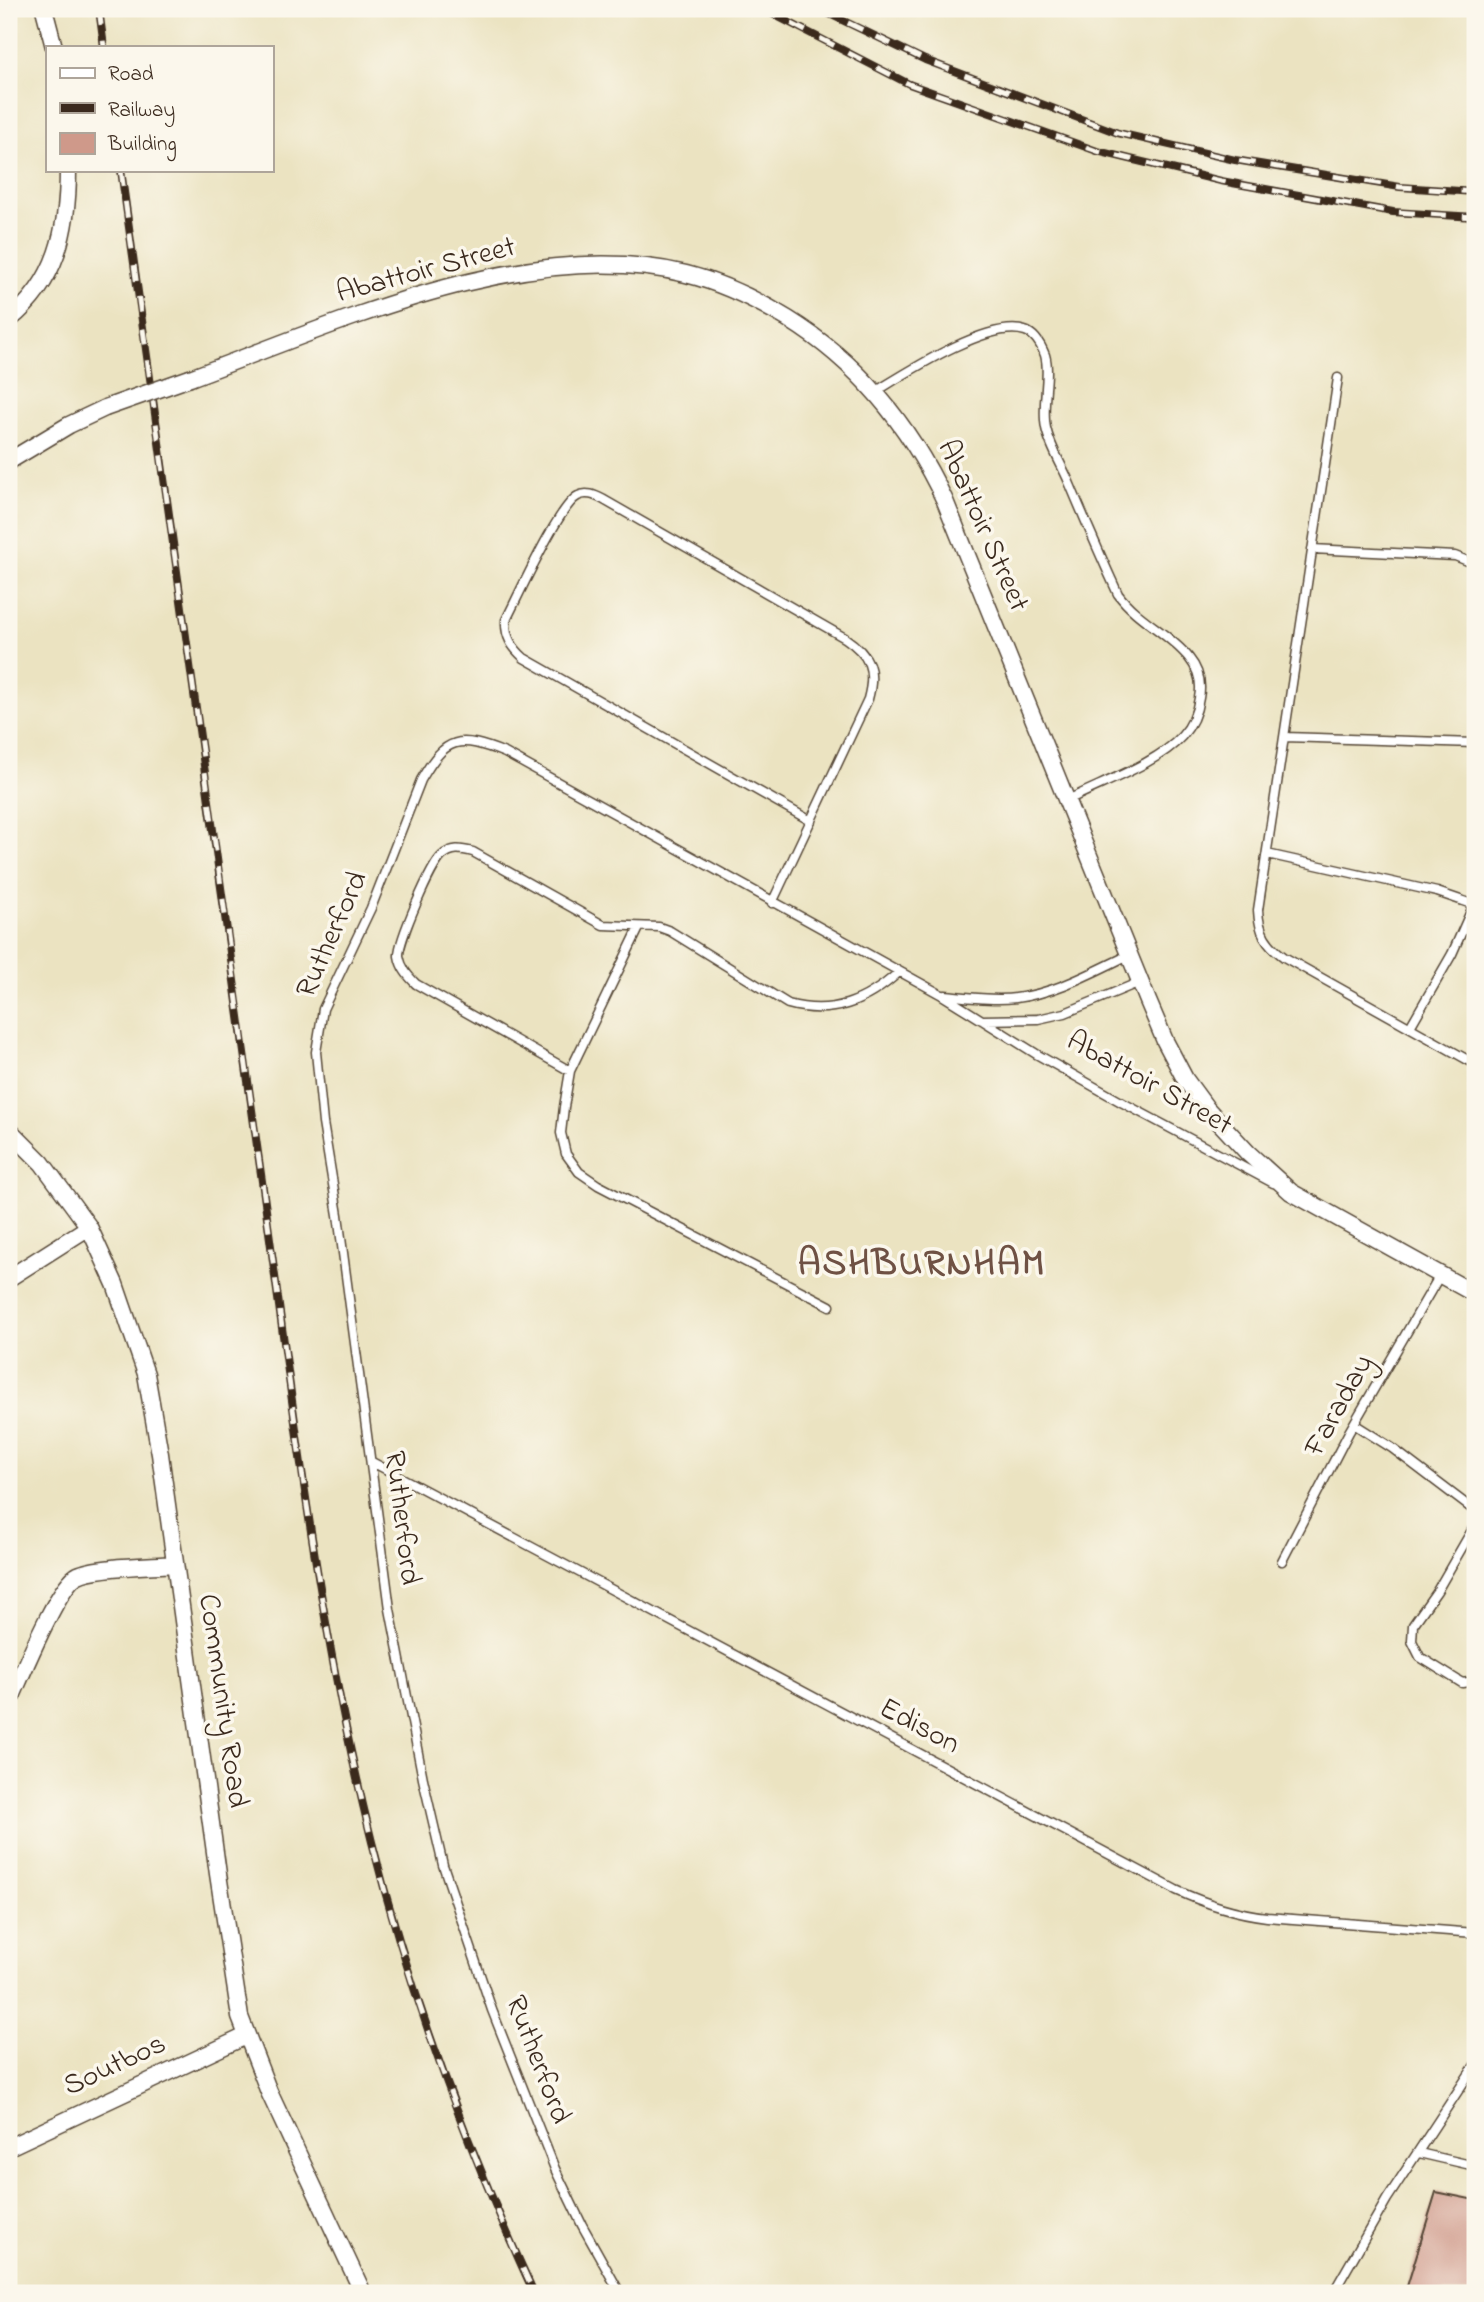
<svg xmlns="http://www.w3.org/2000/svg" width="1484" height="2302" font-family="'Indie Flower',sans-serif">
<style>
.building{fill:#cf998a}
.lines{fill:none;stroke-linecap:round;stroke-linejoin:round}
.service-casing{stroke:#554636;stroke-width:11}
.minor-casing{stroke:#554636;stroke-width:19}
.service{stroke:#fff;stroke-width:8}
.minor{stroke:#fff;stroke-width:16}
.rail-casing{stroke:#3b2a1e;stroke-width:8}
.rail{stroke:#fbf7ec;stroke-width:5;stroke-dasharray:16;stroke-linecap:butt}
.minor-bridge-casing{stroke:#554636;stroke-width:19;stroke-linecap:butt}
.minor-bridge{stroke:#fff;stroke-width:16}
.labels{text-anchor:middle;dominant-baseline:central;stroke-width:7;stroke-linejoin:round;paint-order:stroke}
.street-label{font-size:30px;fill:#3b2a1e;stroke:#fbf7ec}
.district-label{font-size:37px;font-weight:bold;letter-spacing:2px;fill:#6f5144;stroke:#fbf7ec}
</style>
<rect width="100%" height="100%" fill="#fbf7ec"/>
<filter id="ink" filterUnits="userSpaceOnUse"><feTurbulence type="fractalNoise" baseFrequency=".0143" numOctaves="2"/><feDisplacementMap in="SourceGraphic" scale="14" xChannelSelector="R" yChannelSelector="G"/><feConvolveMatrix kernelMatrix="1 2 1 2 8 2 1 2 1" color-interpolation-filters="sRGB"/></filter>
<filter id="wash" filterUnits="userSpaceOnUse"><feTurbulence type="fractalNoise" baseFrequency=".00686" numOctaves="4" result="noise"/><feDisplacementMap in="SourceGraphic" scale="28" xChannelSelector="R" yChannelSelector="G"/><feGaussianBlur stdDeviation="1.57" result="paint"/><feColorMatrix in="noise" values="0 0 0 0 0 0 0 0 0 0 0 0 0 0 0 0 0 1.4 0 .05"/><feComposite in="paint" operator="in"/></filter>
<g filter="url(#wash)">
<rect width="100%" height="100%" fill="#ebe3c1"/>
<g id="blocks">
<path class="building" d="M1436,2192L1475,2200V2293H1405Z"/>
</g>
</g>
<g filter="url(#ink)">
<use href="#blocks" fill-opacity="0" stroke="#554636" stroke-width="2"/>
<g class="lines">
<defs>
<path id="service" d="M1338,378L1258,910C1259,932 1266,944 1284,957L1475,1064
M875,392C906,373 989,319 1025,331C1035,334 1041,345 1045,355C1051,375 1041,405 1046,428C1050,447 1062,465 1069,482C1085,520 1101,557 1118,594C1137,620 1169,633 1189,658C1198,669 1202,683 1199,698C1197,712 1192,725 1182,736C1157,764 1100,783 1066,801
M1312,549L1455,556L1475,564
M1285,737L1475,743
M1267,854L1437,892L1475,905
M772,903L868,699C876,670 870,655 845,638L604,500C596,496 587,491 578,496C559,505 518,597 506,620C505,637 512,647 524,658L811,821
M639,928L570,1071L564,1107L561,1133L566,1154L579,1172L598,1185L830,1306
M945,995C968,997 993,1001 1016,998C1056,993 1093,972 1129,955
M982,1020L1038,1019L1065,1013L1140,982
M1410,1027L1452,954L1475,902
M570,1071L416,984C408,976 401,968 399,956C398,942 431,865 442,856C452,847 461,849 473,852L603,925L659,927L670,931L788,1004C832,1016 866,1002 899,972
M1354,1424L1392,1448L1475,1511
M372,1462L1176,1890C1206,1904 1233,1913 1267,1917L1475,1933
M1475,1525L1437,1591L1413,1625L1412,1641L1420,1657L1462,1683L1475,1681
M1282,1561L1349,1432L1440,1275
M1419,2153L1475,2166
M620,2293L582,2225L555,2169L492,2010L443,1865L423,1779L390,1609L338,1215L323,1123L316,1052L323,1009L371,908L421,780C446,736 459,735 505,753L942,995L1038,1055L1123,1103L1273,1183
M1333,2293L1387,2199L1475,2065"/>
<path id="minor" d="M44,9L54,47
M9,320C57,282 68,229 68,170
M190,378C337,324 528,235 686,274C722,283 757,300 788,319C859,363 910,426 945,501L1148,1001L1165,1041L1185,1079L1207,1109L1248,1153L1291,1192L1475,1294
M9,461L69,425L105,408
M9,1130L42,1163L89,1227L115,1284L146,1374L160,1454L218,1874L240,2017L269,2092L363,2293
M9,1278L89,1227
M9,1703C20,1679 58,1584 78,1575C96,1566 153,1566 175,1564
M9,2147L246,2036"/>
</defs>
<use href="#service" class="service-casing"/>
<use href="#minor" class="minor-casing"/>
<use href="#service" class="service"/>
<use href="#minor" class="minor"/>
<defs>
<path id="rail" d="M99,9L104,47
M763,9L909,84L1097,151L1221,181L1393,212L1475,217
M819,9L925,60L1118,133L1235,160L1400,187L1475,192
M121,170C166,498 213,825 258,1153C291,1383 315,1616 372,1842C411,1998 467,2147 534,2293"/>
</defs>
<use href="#rail" class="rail-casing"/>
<use href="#rail" class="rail"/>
<defs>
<path id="minor-bridge" d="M105,408L190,378"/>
</defs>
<use href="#minor-bridge" class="minor-bridge-casing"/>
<use href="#minor-bridge" class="minor-bridge"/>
</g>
</g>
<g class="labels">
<g class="street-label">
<text transform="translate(426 271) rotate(-15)">Abattoir Street</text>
<text transform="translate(982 526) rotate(66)">Abattoir Street</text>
<text transform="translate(333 935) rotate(-66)">Rutherford</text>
<text transform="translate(1149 1084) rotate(29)">Abattoir Street</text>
<text transform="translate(1340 1406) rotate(-61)">Faraday</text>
<text transform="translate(401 1518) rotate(83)">Rutherford</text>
<text transform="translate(222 1701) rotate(82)">Community Road</text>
<text transform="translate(919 1727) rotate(28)">Edison</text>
<text transform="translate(537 2060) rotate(69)">Rutherford</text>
<text transform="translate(115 2066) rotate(-25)">Soutbos</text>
</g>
<g class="district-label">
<text x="922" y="1265">ASHBURNHAM</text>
</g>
</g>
<rect width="1484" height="2302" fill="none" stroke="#fbf7ec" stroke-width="35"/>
<rect x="46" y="46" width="228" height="126" fill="#fbf7ec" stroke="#aea59a" stroke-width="2"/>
<rect x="60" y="68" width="35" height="10" fill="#ffffff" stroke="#aea59a" stroke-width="2"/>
<text x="108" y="80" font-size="21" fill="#3b2a1e">Road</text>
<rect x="60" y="103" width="35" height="10" fill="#3b2a1e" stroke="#aea59a" stroke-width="2"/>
<text x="108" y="116" font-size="21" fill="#3b2a1e">Railway</text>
<rect x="60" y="133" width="35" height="21" fill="#cf998a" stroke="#aea59a" stroke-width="2"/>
<text x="108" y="150" font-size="21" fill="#3b2a1e">Building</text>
</svg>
